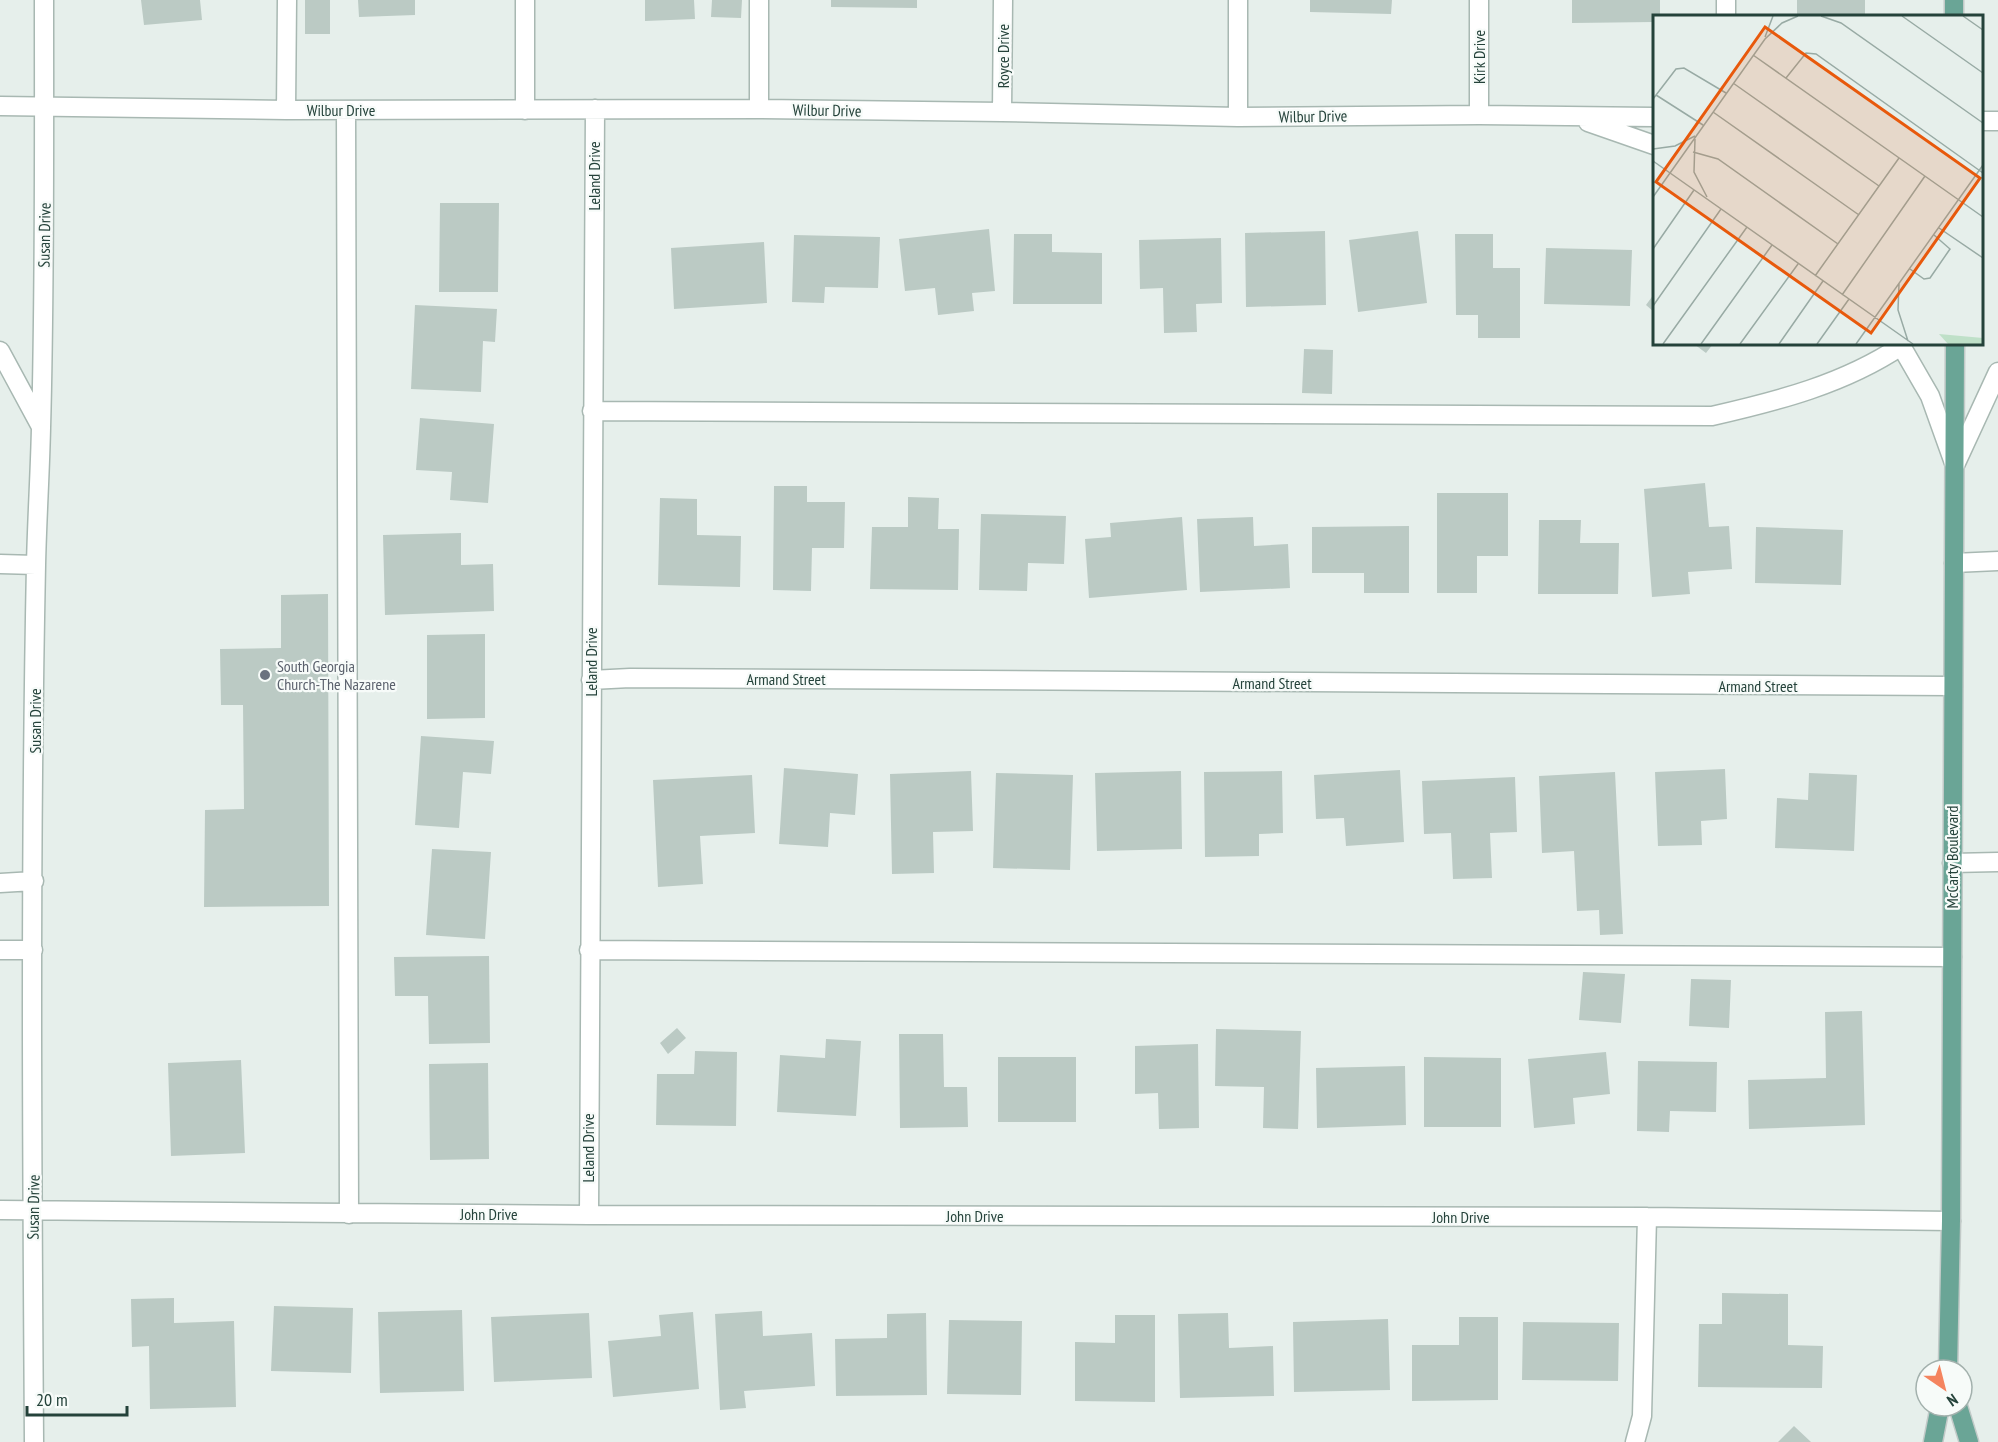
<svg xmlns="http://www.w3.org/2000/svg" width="1998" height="1442" font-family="'PT Sans Narrow',sans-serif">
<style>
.building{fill:#bbcac4}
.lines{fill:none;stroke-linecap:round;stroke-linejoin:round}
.minor-casing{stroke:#a8b8b2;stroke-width:21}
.major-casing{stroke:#c2cac8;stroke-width:21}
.minor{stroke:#fff;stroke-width:18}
.major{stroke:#6aa596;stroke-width:18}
.worship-dot{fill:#6b7280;stroke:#f7fbf9;stroke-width:2}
.labels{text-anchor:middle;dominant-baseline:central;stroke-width:4.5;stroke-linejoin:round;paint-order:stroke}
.street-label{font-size:16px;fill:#24423a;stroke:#f7fbf9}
.worship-label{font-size:16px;fill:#5b616d;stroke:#f7fbf9;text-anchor:start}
.inset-road{fill:none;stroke:#98aaa4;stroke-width:1.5}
.view{fill:#e8590c;fill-opacity:0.15;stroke:#e8590c;stroke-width:3}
.inset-edge{fill:none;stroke:#24423a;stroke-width:3}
</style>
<rect width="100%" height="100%" fill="#e6efeb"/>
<path class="building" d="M141,0H200L202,20L144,25Z
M305,0H330V34H305Z
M358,0H415V15L359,17Z
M645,0H694L695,19L645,21Z
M712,0H742L741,18L711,17Z
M831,0H917V8L831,7Z
M1310,0H1392L1391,14L1310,12Z
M1572,0H1660V16H1654V22L1572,23Z
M1797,0H1865V16H1797Z
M440,203H499L498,292H439Z
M989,229L995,291L972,293L974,311L938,315L935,288L905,291L899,239Z
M1325,231L1326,305L1246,307L1245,233Z
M1418,231L1427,303L1358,312L1349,240Z
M1014,234H1052V252L1102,253V304H1013Z
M1455,234H1493V268H1520V338H1478V315H1456Z
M794,235L880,237L878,288L825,287L824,303L792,302Z
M1221,238L1222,303L1196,304L1197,332L1164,333L1163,288L1140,289L1139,240Z
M764,242L767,303L674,309L671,248Z
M1546,248L1632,250L1630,306L1544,304Z
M1654,294V312L1646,305Z
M415,305L497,309L495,342L483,341L481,392L411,389Z
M1694,344H1713L1706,353Z
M1304,349L1333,350L1332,394L1302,393Z
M420,418L494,424L488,503L450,500L452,472L416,470Z
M1705,483L1709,527L1729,526L1732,569L1688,572L1690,594L1652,597L1644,489Z
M774,486H807V502H845L844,548H812L811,591L773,590Z
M1437,493H1508V556H1477V593H1437Z
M908,497L939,498L938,529H959L958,590L870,589L872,527H908Z
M660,498L697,499V535L741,536L740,587L658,585Z
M981,514L1066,516L1064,564L1028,563L1027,591L979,590Z
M1182,517L1187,590L1089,598L1085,539L1111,537L1110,523Z
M1253,517L1254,546L1288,544L1290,588L1200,592L1197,519Z
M1539,520H1581L1580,543H1619L1618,594H1538Z
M1409,526V593H1364V573H1312V527Z
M1756,527L1843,530L1841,585L1755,583Z
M461,533V565L493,564L494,611L385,615L383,535Z
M328,594L329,906L204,907L205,810L244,809L243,705H221L220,649L281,648V595Z
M485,634V718L427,719V635Z
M421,736L494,741L491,774L463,772L459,828L415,825Z
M784,768L858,774L855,815L830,813L828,847L779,844Z
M1725,769L1727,819L1701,821L1702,845L1658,846L1655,772Z
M1400,770L1404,842L1346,846L1344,818L1316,819L1314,775Z
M971,771L973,831L933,832L934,873L892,874L890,774Z
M1181,771L1182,849L1097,851L1095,773Z
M1282,771L1283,833L1259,834V856L1205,857L1204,772Z
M1615,772L1623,934L1600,935L1599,910L1577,911L1574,851L1542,853L1539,776Z
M996,773L1073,775L1070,870L993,868Z
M1809,773L1857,775L1854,851L1775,848L1777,798L1808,800Z
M752,775L755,833L700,836L703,884L658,887L653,780Z
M1515,777L1517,832L1490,833L1492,878L1453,879L1451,833L1424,834L1422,781Z
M432,849L491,852L485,939L426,935Z
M489,956L490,1043L429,1044L428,996H395L394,957Z
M1583,972L1625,974L1621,1023L1579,1020Z
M1691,979L1731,980L1729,1028L1689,1026Z
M1862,1011L1865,1125L1749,1129L1748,1080L1826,1078L1825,1012Z
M677,1028L686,1038L668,1054L660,1043Z
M1216,1029L1301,1031L1298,1129L1263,1128L1264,1087L1215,1086Z
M899,1034H943L944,1087H967L968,1127L900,1128Z
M826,1039L861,1041L856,1116L777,1112L780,1055L825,1058Z
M1198,1044L1199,1128L1159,1129L1158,1093L1135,1094V1046Z
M695,1051L737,1052L736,1126L656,1125L657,1074H694Z
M1606,1052L1610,1094L1573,1098L1575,1124L1534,1128L1528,1059Z
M998,1057H1076V1122H998Z
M1424,1057L1501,1058V1127H1424Z
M241,1060L245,1153L171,1156L168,1063Z
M1638,1061L1717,1062L1716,1112L1670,1111L1669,1132L1637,1131Z
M488,1063L489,1159L430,1160L429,1064Z
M1405,1066L1406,1125L1317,1128L1316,1068Z
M1722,1293L1788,1294V1345L1823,1346L1822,1388L1698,1387L1699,1324H1722Z
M174,1298V1323L234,1321L236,1407L150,1409L149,1346L132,1347L131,1299Z
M274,1306L353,1308L351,1373L271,1371Z
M462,1310L464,1391L380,1393L378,1312Z
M762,1311L763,1336L812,1333L815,1386L744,1391L746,1408L720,1410L715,1314Z
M693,1312L699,1389L613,1397L608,1341L661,1336L659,1315Z
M589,1313L592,1378L494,1382L491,1317Z
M926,1313L927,1395L836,1396L835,1339L887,1338V1314Z
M1228,1313L1229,1348L1273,1346L1274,1396L1180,1398L1178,1314Z
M1115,1315H1155V1402L1075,1401V1342L1115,1343Z
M1459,1317H1498V1400L1412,1401V1345H1459Z
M1388,1319L1390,1390L1294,1392L1293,1322Z
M949,1320L1022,1321L1021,1395L947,1394Z
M1523,1322L1619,1323L1618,1381L1522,1380Z
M1794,1426L1811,1442H1778Z"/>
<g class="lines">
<defs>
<path id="minor" d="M525,0V110
M1238,0V117
M1726,16V0
M0,106L286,110L759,109L1002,112L1238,117L1479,115L1654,117
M759,109V0
M286,110L287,0
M346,110L349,1214
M1002,112L1003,0
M1479,115V0
M1982,121H1998
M1588,122L1654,145
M1900,344L1930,396L1954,463
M0,351L40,425
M592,411L1712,416C1778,401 1844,384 1901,346
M1955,465L1998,372
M1954,563L1998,561
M0,564L36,565
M591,680L630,678L1953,686
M1952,863L1998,862
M0,883L34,881
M0,950H33
M589,950L1952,957
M0,1210L589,1215L1647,1217L1951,1221
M589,1215L595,109
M34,1442C32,1150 30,857 36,565C37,519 40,473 41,428C45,285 44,142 44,0
M1635,1442L1642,1416L1647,1217"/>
<path id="major" d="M1954,0V16
M1948,1370L1951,1221L1955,344
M1958,1406L1969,1442
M1933,1442L1940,1406"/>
</defs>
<use href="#minor" class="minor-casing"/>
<use href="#major" class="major-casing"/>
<use href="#minor" class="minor"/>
<use href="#major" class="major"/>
</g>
<circle class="worship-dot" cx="265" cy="675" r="6"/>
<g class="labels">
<g class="street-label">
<text transform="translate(1003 56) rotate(-90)">Royce Drive</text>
<text transform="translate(1479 57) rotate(-90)">Kirk Drive</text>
<text x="341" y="110">Wilbur Drive</text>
<text transform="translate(827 110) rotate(1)">Wilbur Drive</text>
<text transform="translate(1313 116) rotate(-1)">Wilbur Drive</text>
<text transform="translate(594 176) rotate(-90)">Leland Drive</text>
<text transform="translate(44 235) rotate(-89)">Susan Drive</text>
<text transform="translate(591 662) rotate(-90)">Leland Drive</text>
<text x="786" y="679">Armand Street</text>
<text x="1272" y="683">Armand Street</text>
<text x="1758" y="686">Armand Street</text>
<text transform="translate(35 721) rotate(-90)">Susan Drive</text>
<text transform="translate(1952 857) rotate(-90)">McCarty Boulevard</text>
<text transform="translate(588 1148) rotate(-90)">Leland Drive</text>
<text transform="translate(33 1207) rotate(-89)">Susan Drive</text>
<text x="489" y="1214">John Drive</text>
<text x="975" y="1216">John Drive</text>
<text x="1461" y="1217">John Drive</text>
</g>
<g class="worship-label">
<text x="277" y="666">South Georgia<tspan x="277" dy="18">Church-The Nazarene</tspan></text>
</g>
</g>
<g transform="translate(1653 15)">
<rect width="330" height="330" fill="#e6efeb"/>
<path d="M286,319L330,323V329H295Z" fill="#bfe0c8"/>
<path class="inset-road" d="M168,1L188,8L330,108M249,1L330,58M310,1L330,15M112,22L120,1M100,40L330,202M133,63L153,38L163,39L330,158M80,68L226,171M3,80L50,110M0,84L23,54L31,53L73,78M60,97L206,200M42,124L41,157L54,182M0,134L22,131L42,121M40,137L65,144L185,229M0,146L260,329M0,182L112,24L129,8L145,1M286,213L330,243M0,234L41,175M257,254L271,264L277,263L297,234L281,220M162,261L246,143M246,269L245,295L255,326M189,280L272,161M0,291L68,194M10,329L94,212M48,329L119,230M87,329L145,249M126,329L170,266M164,329L196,284M203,329L330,150"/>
<path class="view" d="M112,12L327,163L218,318L3,167Z"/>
<rect width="330" height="330" class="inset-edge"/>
</g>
<g transform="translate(1944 1388) rotate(145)"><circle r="28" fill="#f7fbf9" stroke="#a3b1ad" stroke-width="1.5"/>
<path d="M0-4.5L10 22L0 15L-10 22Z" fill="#f4845f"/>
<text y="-9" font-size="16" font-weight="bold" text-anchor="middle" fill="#24423a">N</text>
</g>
<path d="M27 1406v9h100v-9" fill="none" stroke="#24423a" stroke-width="3"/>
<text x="36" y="1406" font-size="18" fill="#24423a" stroke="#f7fbf9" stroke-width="4.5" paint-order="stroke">20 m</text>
</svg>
